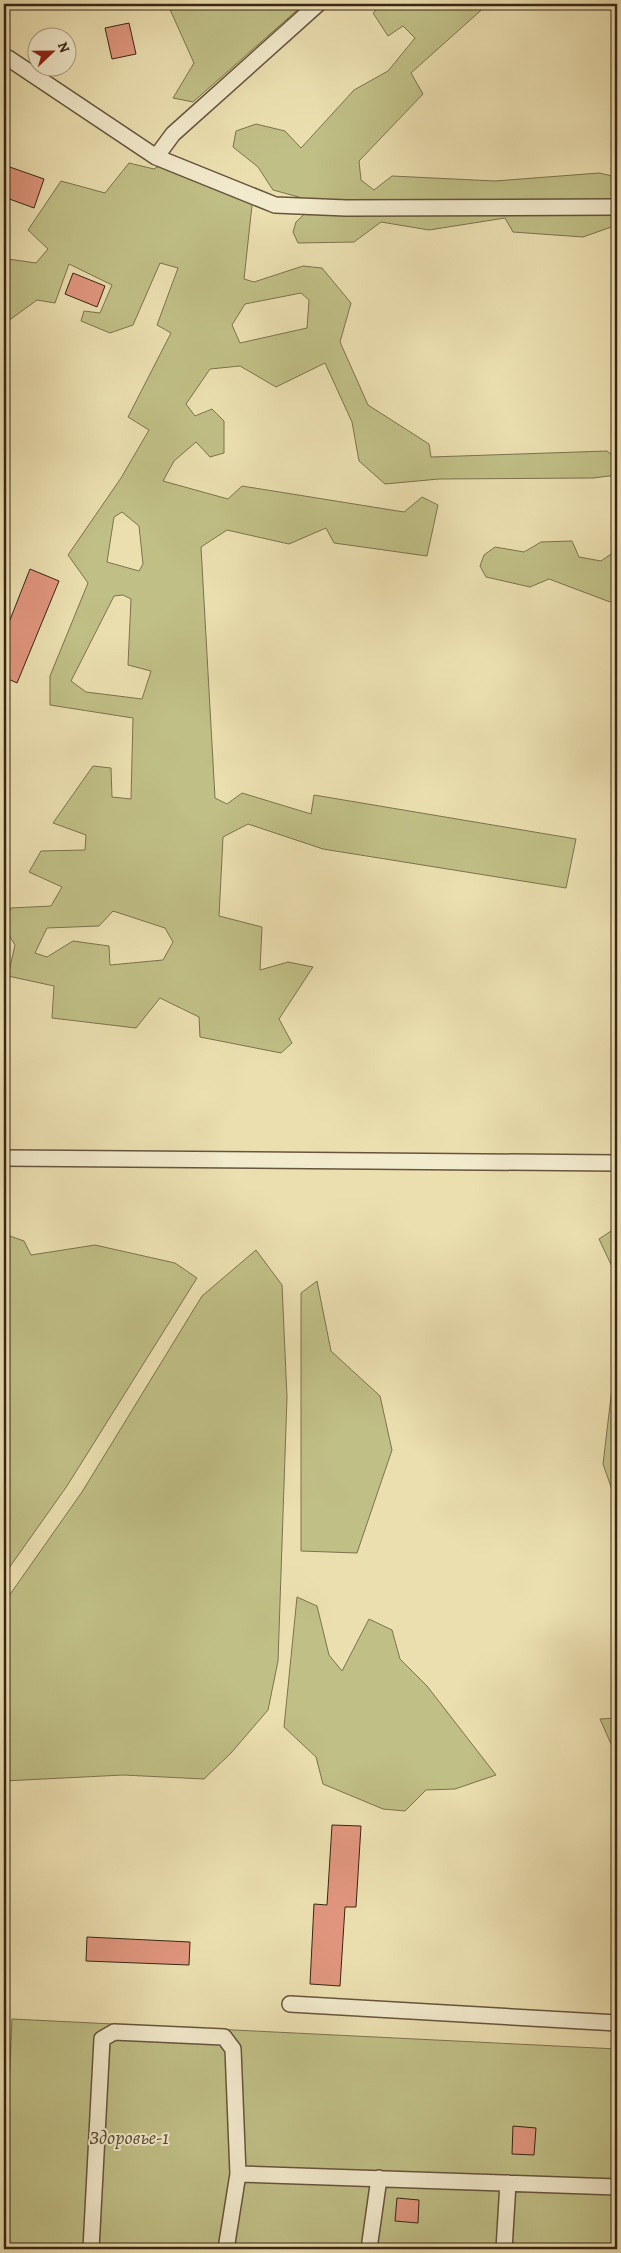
<svg xmlns="http://www.w3.org/2000/svg" width="621" height="2253" font-family="Alegreya,serif">
<style>
.green{fill:#c0bf86;stroke:#7c724e;fill-rule:evenodd}
.building{fill:#e0967e;stroke:#392516}
.lines{fill:none;stroke-linecap:round;stroke-linejoin:round}
.minor-casing{stroke:#66543c;stroke-width:18}
.minor{stroke:#f2eacc;stroke-width:15}
.labels{text-anchor:middle;dominant-baseline:central;stroke-width:4;stroke-linejoin:round;paint-order:stroke}
.park-label{font-size:20px;font-style:italic;fill:#5b4c32;stroke:#f2eacc}
</style>
<rect width="100%" height="100%" fill="#ebdfb0"/>
<filter id="stains"><feTurbulence type="fractalNoise" baseFrequency=".004" numOctaves="4"/><feColorMatrix values="0 0 0 0 .2 0 0 0 0 .09 0 0 0 0 .02 0 0 0 .5 -.17"/></filter>
<radialGradient id="worn" r=".72"><stop offset=".6" stop-color="#630" stop-opacity="0"/><stop offset="1" stop-color="#630" stop-opacity=".3"/></radialGradient>
<path class="green" d="M165,4H304L193,102L173,98L194,63L168,5Z
M382,4H488L411,73L423,94L359,161L361,180L374,190L392,176L495,181L599,173L617,177V225L583,237L513,232L505,218L429,230L381,222L354,242L298,243L293,232L296,222L317,202L273,190L258,167L233,147L236,131L256,124L285,131L301,148L354,90L388,71L415,38L403,26L388,36L373,13Z
M175,156L228,178L253,196L244,279L254,282L303,266L322,268L351,303L340,342L368,405L429,444L431,457L607,451L617,459V475L593,478L439,479L385,484L359,461L352,422L325,363L276,387L240,366L210,369L186,404L195,416L212,409L224,421V453L210,457L196,442L174,461L163,481L228,499L242,486L404,512L422,497L438,505L427,556L334,543L326,528L289,544L227,530L201,547L215,798L227,804L242,793L311,814L314,795L576,839L566,888L323,849L248,824L223,837L219,916L262,927L260,970L288,962L313,967L279,1019L292,1043L281,1053L200,1037L199,1017L160,998L136,1028L52,1018L54,986L8,976L15,945L4,927L11,908L51,906L62,887L29,872L41,851L85,850L86,835L53,823L93,766L111,768L112,797L131,799L133,718L50,705V676L88,583L68,555L121,478L149,430L128,417L171,333L157,325L178,268L160,263L133,325L110,333L81,321L84,311L100,313L112,285L69,264L55,303L37,300L4,324V269L8,259L36,263L48,249L28,230L61,181L105,193L129,163L154,169ZM301,293L309,300L307,328L240,343L232,325L245,304ZM122,512L139,526L143,564L139,571L107,562L114,517ZM123,595L131,599L128,665L151,671L142,699L86,692L71,681L114,596ZM113,911L165,928L173,942L163,960L110,965L109,946L73,941L47,957L35,953L47,928L99,926Z
M572,541L579,557L601,561L617,550V600L610,602L549,579L530,587L486,577L480,566L484,555L495,547L524,552L541,542Z
M617,1227V1504L603,1464L614,1371L616,1275L599,1239Z
M4,1234L24,1241L31,1255L95,1245L175,1263L197,1278L67,1486L4,1575Z
M256,1250L282,1285L287,1397L278,1661L268,1710L231,1753L204,1779L123,1775L4,1781V1603L82,1492L202,1296Z
M317,1281L331,1351L380,1396L392,1450L357,1553L301,1551V1293Z
M297,1597L317,1606L329,1655L342,1671L369,1619L392,1630L400,1659L427,1686L496,1775L455,1789L426,1790L405,1811L383,1809L323,1784L316,1757L284,1727Z
M617,1718V1745L611,1744L600,1719Z
M12,2019L617,2049V2249H4V2205Z"/>
<path class="building" d="M129,23L136,54L112,59L105,28Z
M4,165L44,179L34,208L4,197Z
M73,273L105,286L97,307L65,294Z
M30,569L59,581L17,683L4,677V635Z
M332,1825L361,1826L356,1907H345L340,1986L310,1984L314,1904L327,1905Z
M87,1937L190,1942L189,1965L86,1961Z
M513,2126L536,2128L534,2155L512,2154Z
M397,2198L419,2200L418,2223L395,2221Z"/>
<g class="lines">
<defs>
<path id="minor" d="M8,58L156,157L275,205L346,208L617,207
M156,157L173,134L318,4
M4,1158L617,1163
M290,2004L617,2023
M91,2249L102,2039L114,2032L224,2037L233,2049L238,2174L617,2187
M226,2249L238,2174
M369,2249L379,2178
M504,2249L508,2183"/>
</defs>
<use href="#minor" class="minor-casing"/>
<use href="#minor" class="minor"/>
</g>
<g class="labels">
<g class="park-label">
<text x="129" y="2137">Здоровье-1</text>
</g>
</g>
<rect width="621" height="2253" fill="none" stroke="#ebdfb0" stroke-width="20"/>
<rect x="5" y="5" width="611" height="2243" fill="none" stroke="#392516" stroke-width="2.5"/>
<rect x="10" y="10" width="601" height="2233" fill="none" stroke="#392516"/>
<g transform="translate(52 52) rotate(68)"><circle r="24" fill="#f2eacc" stroke="#a89b83"/>
<path d="M0-4L9 19L0 12L-9 19Z" fill="#8f2418"/>
<text y="-8" font-size="14" font-weight="bold" text-anchor="middle" fill="#392516">N</text>
</g>
<rect width="100%" height="100%" filter="url(#stains)"/>
<rect width="100%" height="100%" fill="url(#worn)"/>
</svg>
